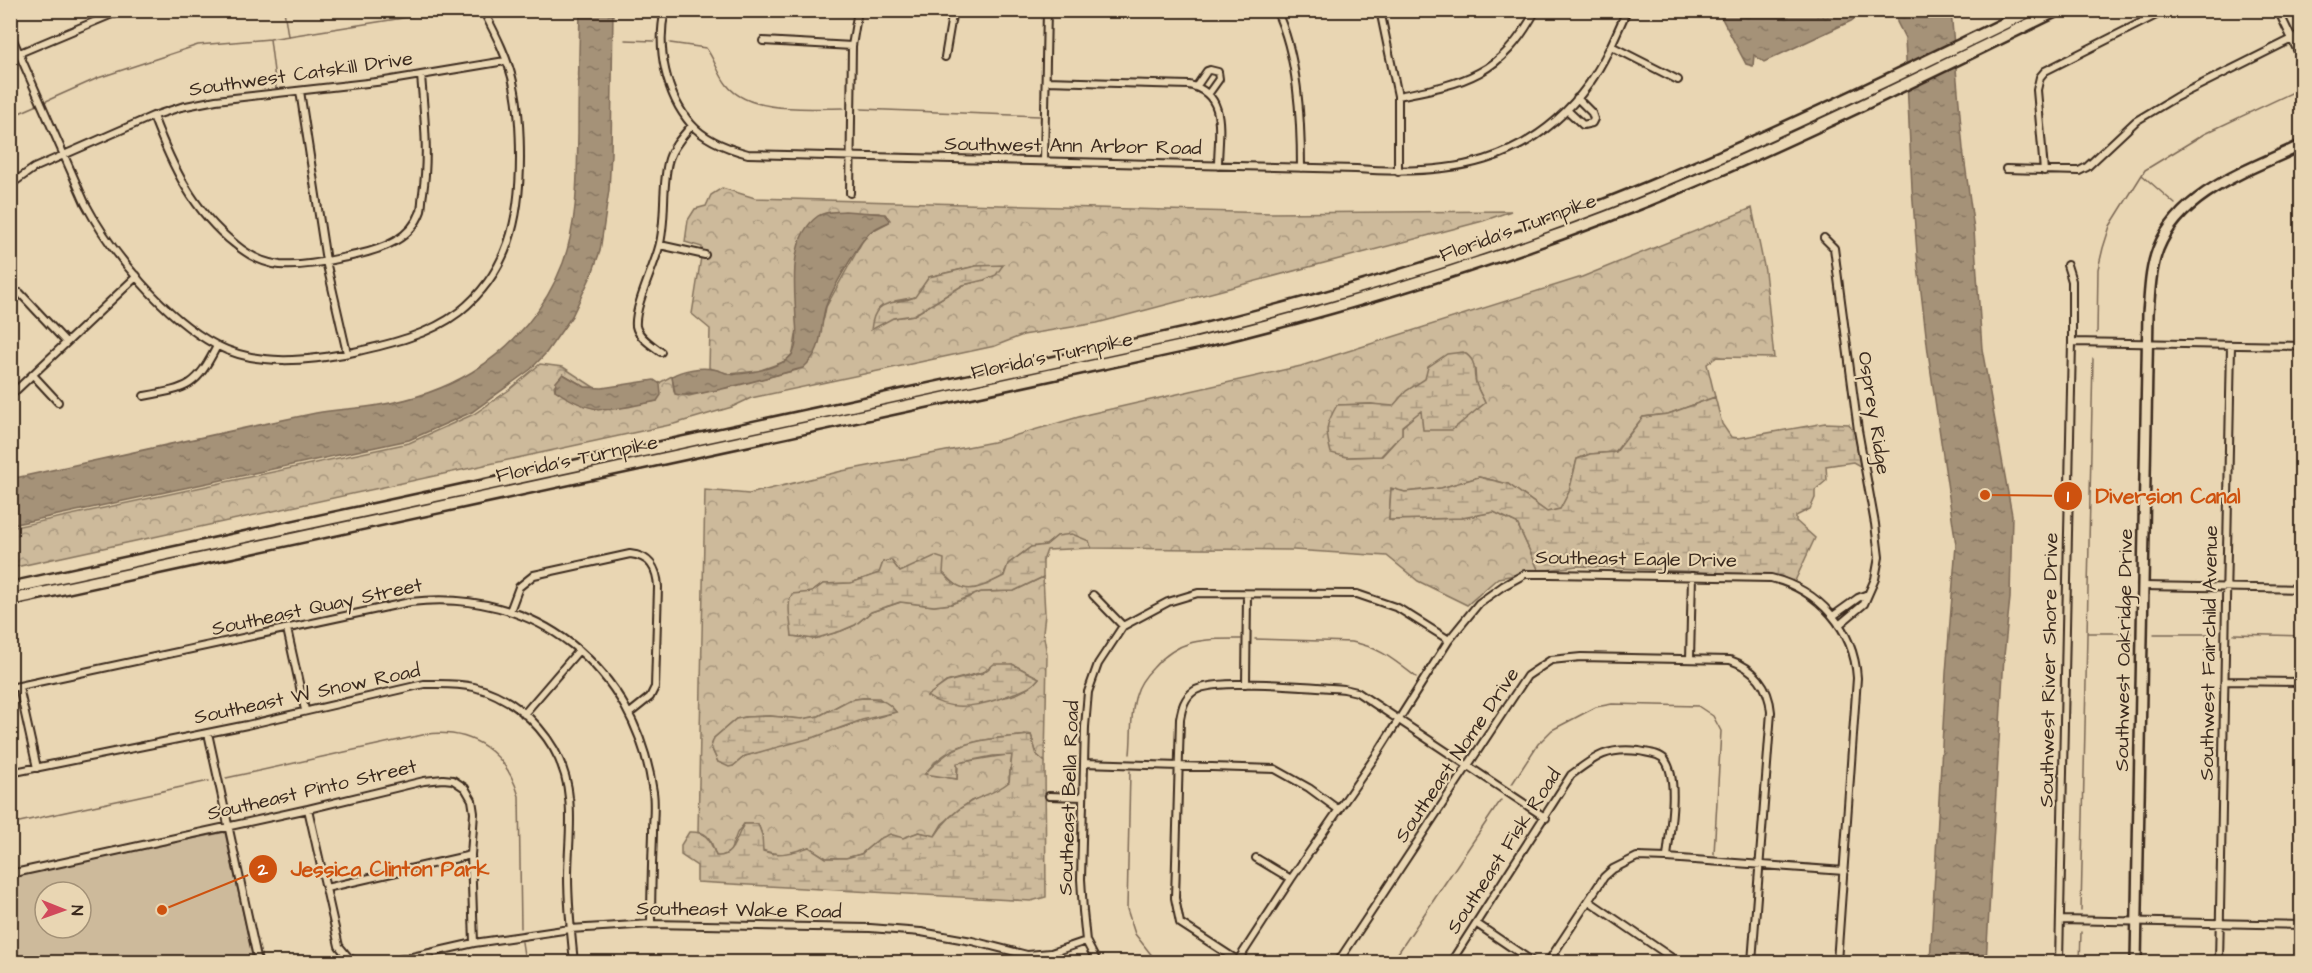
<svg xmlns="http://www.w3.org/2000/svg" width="2312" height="973" font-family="'Architects Daughter',sans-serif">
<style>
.forest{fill:url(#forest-crowns);stroke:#84725c;stroke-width:1.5;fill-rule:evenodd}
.wetland{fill:url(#wetland-marsh);stroke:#84725c;stroke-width:1.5}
.park{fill:#cdba9b;stroke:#84725c;stroke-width:1.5;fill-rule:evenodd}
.water{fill:url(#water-ripples);stroke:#7b6854;stroke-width:1.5}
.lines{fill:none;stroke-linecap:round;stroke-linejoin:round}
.stream{stroke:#7b6854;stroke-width:1.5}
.street-casing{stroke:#3b2a1e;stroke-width:10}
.secondary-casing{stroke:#3b2a1e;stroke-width:14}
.highway-casing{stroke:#3b2a1e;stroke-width:15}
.street{stroke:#e9d6b3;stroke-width:6}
.secondary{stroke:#e9d6b3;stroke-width:9}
.highway{stroke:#e9d6b3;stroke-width:10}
.labels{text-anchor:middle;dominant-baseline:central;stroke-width:4.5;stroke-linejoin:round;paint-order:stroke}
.street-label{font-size:20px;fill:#3b2a1e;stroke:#e9d6b3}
.leader{fill:none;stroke:#ce520f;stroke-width:2}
.callout-dot{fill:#ce520f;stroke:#e9d6b3;stroke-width:2}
.mark-label{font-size:18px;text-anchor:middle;font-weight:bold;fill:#fff}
.callout-label{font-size:21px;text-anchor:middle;font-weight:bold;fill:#ce520f;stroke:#e9d6b3;stroke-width:4.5;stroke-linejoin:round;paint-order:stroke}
</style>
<defs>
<pattern id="forest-crowns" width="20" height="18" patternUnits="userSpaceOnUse" patternTransform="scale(1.5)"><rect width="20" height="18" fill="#cdba9b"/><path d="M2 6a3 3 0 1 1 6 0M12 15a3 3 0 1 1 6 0" fill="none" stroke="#a8977e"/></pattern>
<pattern id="wetland-marsh" width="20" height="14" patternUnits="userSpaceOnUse" patternTransform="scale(1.5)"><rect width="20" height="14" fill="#cdba9b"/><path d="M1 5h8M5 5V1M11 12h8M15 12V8" fill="none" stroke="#a8977e"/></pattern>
<pattern id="water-ripples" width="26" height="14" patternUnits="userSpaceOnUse" patternTransform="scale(1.5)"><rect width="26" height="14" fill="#a59278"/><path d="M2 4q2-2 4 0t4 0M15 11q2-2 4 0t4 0" fill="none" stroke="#887762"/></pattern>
</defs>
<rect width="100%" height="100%" fill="#e9d6b3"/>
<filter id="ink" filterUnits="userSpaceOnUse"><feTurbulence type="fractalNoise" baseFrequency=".0167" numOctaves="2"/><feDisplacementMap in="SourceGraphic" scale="12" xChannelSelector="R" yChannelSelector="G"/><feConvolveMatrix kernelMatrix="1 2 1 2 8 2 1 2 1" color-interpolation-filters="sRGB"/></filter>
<g filter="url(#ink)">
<path class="forest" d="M722,188L755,198L1271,213L1511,211L1483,221L1097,323L1023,335L995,346L751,398L732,407L674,424L11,568L10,528L409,443L474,414L509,390L540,364L563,367L595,388L585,387L563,374L554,386L555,390L598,410L657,401L659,383L672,376L674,392L689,396L797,370L824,318L826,307L862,242L870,232L889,222L879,213H827L798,250L797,330L793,353L786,361L758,371L729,374L709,368L710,329L692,314L701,257L707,258L708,253L702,251V247L685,242L688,220L695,209L706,206L711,195ZM976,266H1002L984,280L963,285L914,315L893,318L895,301L916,297L929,277Z
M1752,208L1765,271L1774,358L1717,357L1707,364L1715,397L1668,414L1643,417L1615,452L1590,454L1577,459L1569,492L1561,509L1547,512L1508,484L1479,477L1441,488L1405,492L1391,489L1389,520L1462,518L1494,512L1517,523L1539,571L1498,578L1467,605L1418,581L1387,556L1293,550L1091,548L1089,541L1057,536L1046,545L1031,547L1008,564L1004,576C994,581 981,590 969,590C956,590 952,578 942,573C931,568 911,568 900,572L891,560L883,562L880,573L851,583L823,584L812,592L792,636L814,639L841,631L855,625L871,612L901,602L934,606L951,604L981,592L1014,591L1043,577L1045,614L1043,632L1047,654L1045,762L1037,755L1031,735C990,739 951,738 925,774L957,779L958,767L956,763L1012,754L1009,782L997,792L971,801L942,824L935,836L919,832L903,838L879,839L861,854L846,858H826L809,847C794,853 779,857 762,850V835L758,824H744L737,833L730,852L720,857L716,856C712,845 711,834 698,832L705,490L749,494L842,471L993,442L1089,414L1301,366L1582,277ZM1475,369L1476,385L1485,403L1474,411L1421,410L1402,427V434L1382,456L1347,457L1337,405L1371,404L1393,407C1419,375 1438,376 1475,369ZM1012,664L1039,678C1014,709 962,698 928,696L946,682ZM863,698H879L896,712L745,756L733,766L718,762L711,747L714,738L736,719L745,717L770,716L802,719L819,716L849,700Z"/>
<path class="wetland" d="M1003,265L996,275L984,280L963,285L914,315L893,318L871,330C874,297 892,306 915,297L929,277L976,266Z
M1463,352C1480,362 1471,372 1477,386C1479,392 1483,398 1485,403L1452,430H1423L1421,411L1402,426V434L1381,456L1347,457L1331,453C1325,429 1325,426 1337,405L1371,404L1393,406L1406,391L1425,379L1428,367L1447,354Z
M1715,397L1722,424L1731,437L1739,438L1825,423L1849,424L1855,434L1860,466L1853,462L1826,466L1827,480L1815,490V498L1810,509L1796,516V521L1815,538L1794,583L1781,576L1577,566L1539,571L1517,523L1494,512L1462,518L1389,520L1391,488L1405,492L1441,488L1479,477L1508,484L1547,512L1560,509L1569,492L1577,459L1590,454L1616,452L1643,417L1668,414Z
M1072,534L1089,541L1091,548L1047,550L1043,561V577L1014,591L981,592L951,604L934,606L900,602L871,612L855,625L841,631L814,639L792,636C791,623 786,605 792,594L812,592L823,584L851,583L879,573L883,562L891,560L900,572L935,556L944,559L943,573C965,598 977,589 1004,576L1008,564L1031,547L1046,545L1057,536Z
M994,664H1012L1039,678C1032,688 1023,690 1012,694C985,705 952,714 927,696L947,682L983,673Z
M863,698C878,698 887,700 896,712L862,720L815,737L745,756L733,766L729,767L718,762L711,747L714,738L736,719L746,717L770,716L802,719L819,716L849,700Z
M1031,735L1037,755L1045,762L1046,897L1031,901L697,882V866L681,855V845L689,832C708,831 710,841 716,856C734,858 736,836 744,824H758L762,835L763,851C779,857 794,852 809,847L826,858H846L861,854L879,839L890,834L903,838L919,832L935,836C944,821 954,811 970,802C985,794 994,794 1009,782L1012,755L993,756L957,763V779L925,774C957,737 985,740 1031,735Z"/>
<path class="park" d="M225,832L254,962H11L10,877ZM45,892H81V928H45Z"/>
<path class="water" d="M1860,10L1858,16L1851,21L1764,62L1754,55L1753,66L1746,64L1718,11Z
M580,11H613L611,153L609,190L600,251L592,274L572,316L546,353L531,369L472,412L409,440L11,525V479C112,457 214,434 316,413C337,409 358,409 379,405C411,400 444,389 472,372C513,347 546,308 563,263C578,221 577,176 578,133C578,92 579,51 580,11Z
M1897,11H1951L1963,149L1974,230L1982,349L2012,515L2010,598L2004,656L1986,962H1930L1946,673L1956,545L1928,352L1918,266L1912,188L1905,38L1897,22Z
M845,211L885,214L890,220L889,222C882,225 875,228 869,233C858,244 829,295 825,309C819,334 824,349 803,368C779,374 693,400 675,394L672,376C682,370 700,367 712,369C718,369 724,373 730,374C745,375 780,368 791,356C798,348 797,331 796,321C795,289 787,238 818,216C825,211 836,212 845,211Z
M563,374L585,387L602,388L654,380L660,384L661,395L657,401C612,410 595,418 555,390L556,382Z"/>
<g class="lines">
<path class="stream" d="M284,10L288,36
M270,39L276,88
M625,40L654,41
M670,43L706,48C715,60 718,74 727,85C749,114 810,108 843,108
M44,102L98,78L198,45L270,39L422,15L429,10
M861,109L1039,116
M10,117L40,104
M2142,175L2175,204
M2097,333L2098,269L2103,248L2110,226L2145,170L2204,134L2302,88
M2087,633H2131
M2154,634H2217
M2234,634L2302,636
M1255,639L1352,642C1379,647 1394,660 1416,677
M1130,754C1132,735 1130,713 1136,695C1139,684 1146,675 1153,668C1180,638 1204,639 1241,639
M1130,771L1127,909L1135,934L1157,962
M226,778L427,734C473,729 506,752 519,796L521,928
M1512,784L1538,744L1552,730L1596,707L1612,704L1698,706L1713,716L1721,731L1714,854
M10,824L209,781
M2081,911L2093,359
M522,942L525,962
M1392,962L1501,800
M2080,962L2081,932"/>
<defs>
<path id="street" d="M665,10C656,48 666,95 691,124C705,140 729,149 748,154L1356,169C1449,176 1530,165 1589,84C1605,61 1616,35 1627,10
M1276,10C1298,55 1301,119 1301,168
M1380,10L1398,96V172
M2278,10L2302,60
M10,33L85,203C112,254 165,318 216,345C258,367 309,361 354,352C390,344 429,335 459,312C509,272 520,218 520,158C520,134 519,109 514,86C509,60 495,33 483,10
M763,41L852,46
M1611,46L1678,80
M10,57L122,10
M945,57L953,10
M1046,81L1189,85C1229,94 1218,134 1218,166
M1196,87L1207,71L1210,70L1218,72L1219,79L1209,93
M300,91L326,261L347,353
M1398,96C1466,83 1501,75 1536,10
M1567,110L1583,125L1592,123L1594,119L1592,113L1577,98
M153,116C172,166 193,211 235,244C248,255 263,263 280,265C306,267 331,260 356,255C383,249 411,239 421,211C422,205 422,198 423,193C429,153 424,115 421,75
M1044,161L1047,10
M2006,169L2079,171L2087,167L2136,121L2176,97L2302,34
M2044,171L2037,90L2040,77L2045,71L2166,10
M10,185L34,168L153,116L181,107L216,100L385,81L505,61
M850,193L852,46L858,10
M1824,238L1834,248L1858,430L1875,524L1879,557L1875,579L1864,604L1839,625
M660,245L705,255
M20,293L66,342
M2072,342L2302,346
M661,352C653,346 638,337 636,326C634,307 654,267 659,247C667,219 661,185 669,159C673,146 684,135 692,125
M33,375L58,402
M10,396L137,276
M144,396C189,388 196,387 217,346
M2144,586L2302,589
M1093,595L1123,626
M510,611L519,587L534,575L630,554C650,556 657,568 658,587L655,687L650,697L630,713
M1833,616L1858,598L1868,594
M287,629L305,710
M1690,659L1692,576
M2225,681L2302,682
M1246,684L1247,594
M19,687L37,768
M10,688L410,602C535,587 636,667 653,792C655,805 653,820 653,833C652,863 651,894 651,924
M524,714L579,650
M208,733L258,962
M1084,763L1275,769L1309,788L1339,810
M10,773L247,725L424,684C440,684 457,683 474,687C524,700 565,746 569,798C572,823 568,850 568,876C568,905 571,934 574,962
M1049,796L1083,797
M308,809L339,946L349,958L358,962
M1256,858L1291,879
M10,874L308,809L424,781L443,779L453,780L465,788L472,800L474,813L471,855L474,943
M326,888L471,855
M1589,901L1678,962
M2060,920L2302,925
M1477,924L1533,962
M390,962L474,943L516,937L570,929L651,924L870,928L921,932L972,941L1027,955L1051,953L1086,941
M1097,962L1086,941L1083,911L1081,879L1085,727L1088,692L1098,664L1123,626L1168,602L1198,593L1357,594L1398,608L1449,640
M1237,962L1291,879L1377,754L1449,640L1479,603L1503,586L1525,574H1551L1771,578C1819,590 1854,629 1857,678L1837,962
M1240,962L1180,923L1175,898L1180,719C1182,708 1184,698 1194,691C1214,677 1315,687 1344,689L1357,692L1546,818
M1338,962L1527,676L1551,660L1581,657L1730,660C1754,668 1769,686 1771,712L1752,962
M1451,962L1571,775C1595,757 1607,747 1639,751C1647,753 1659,753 1665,760C1680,781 1669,833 1667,858
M1548,962L1604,877L1613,869L1637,857L1667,858L1844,871
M2059,962L2072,342V281L2067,265
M2219,962L2231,345
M2301,962L2302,918"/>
<path id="secondary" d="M2136,962L2148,313C2150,292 2150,270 2158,249C2181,191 2250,170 2302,145"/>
<path id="highway" d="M10,588L1193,332C1361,291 1528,240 1687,171C1804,121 1918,66 2032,10
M10,600L1197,343C1366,302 1532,250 1692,182C1816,129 1937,69 2058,10"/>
</defs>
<use href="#street" class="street-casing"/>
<use href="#secondary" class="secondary-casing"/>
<use href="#highway" class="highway-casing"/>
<use href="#street" class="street"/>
<use href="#secondary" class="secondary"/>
<use href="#highway" class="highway"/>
</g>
</g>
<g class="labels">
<g class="street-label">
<text transform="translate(301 74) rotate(-8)">Southwest Catskill Drive</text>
<text transform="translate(1073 146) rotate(1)">Southwest Ann Arbor Road</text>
<text transform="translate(1518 228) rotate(-20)">Florida's Turnpike</text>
<text transform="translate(1052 356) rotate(-12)">Florida's Turnpike</text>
<text transform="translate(1874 413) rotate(81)">Osprey Ridge</text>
<text transform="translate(577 459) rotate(-12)">Florida's Turnpike</text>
<text transform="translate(1636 559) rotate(1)">Southeast Eagle Drive</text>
<text transform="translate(317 607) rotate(-12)">Southeast Quay Street</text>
<text transform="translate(2124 650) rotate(-89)">Southwest Oakridge Drive</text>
<text transform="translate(2209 653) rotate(-89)">Southwest Fairchild Avenue</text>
<text transform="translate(2049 670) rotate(-89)">Southwest River Shore Drive</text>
<text transform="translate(307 694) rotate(-12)">Southeast W Snow Road</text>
<text transform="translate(1457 755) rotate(-56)">Southeast Nome Drive</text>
<text transform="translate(312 790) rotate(-13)">Southeast Pinto Street</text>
<text transform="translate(1069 798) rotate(-88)">Southeast Bella Road</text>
<text transform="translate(1504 851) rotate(-57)">Southeast Fisk Road</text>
<text transform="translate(739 910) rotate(1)">Southeast Wake Road</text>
</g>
</g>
<path class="leader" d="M1985 495L2068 496M162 910L263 869"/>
<g class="callout-dot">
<circle cx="1985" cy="495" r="6"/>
<circle cx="162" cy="910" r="6"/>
<circle cx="2068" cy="496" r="15"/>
<circle cx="263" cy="869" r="15"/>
</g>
<g class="mark-label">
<text x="2068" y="502">1</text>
<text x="263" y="875">2</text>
</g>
<g class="callout-label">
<text x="2168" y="503">Diversion Canal</text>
<text x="390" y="876">Jessica Clinton Park</text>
</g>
<rect width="2312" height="973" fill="none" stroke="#e9d6b3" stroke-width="36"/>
<rect x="18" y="18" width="2276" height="937" fill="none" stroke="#3b2a1e" stroke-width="2" filter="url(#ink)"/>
<g transform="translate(63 910) rotate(91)"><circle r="28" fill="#e9d6b3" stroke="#a39177" stroke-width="1.5"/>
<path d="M0-4.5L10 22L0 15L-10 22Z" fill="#d1495b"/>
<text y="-9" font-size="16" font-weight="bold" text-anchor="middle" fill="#3b2a1e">N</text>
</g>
</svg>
